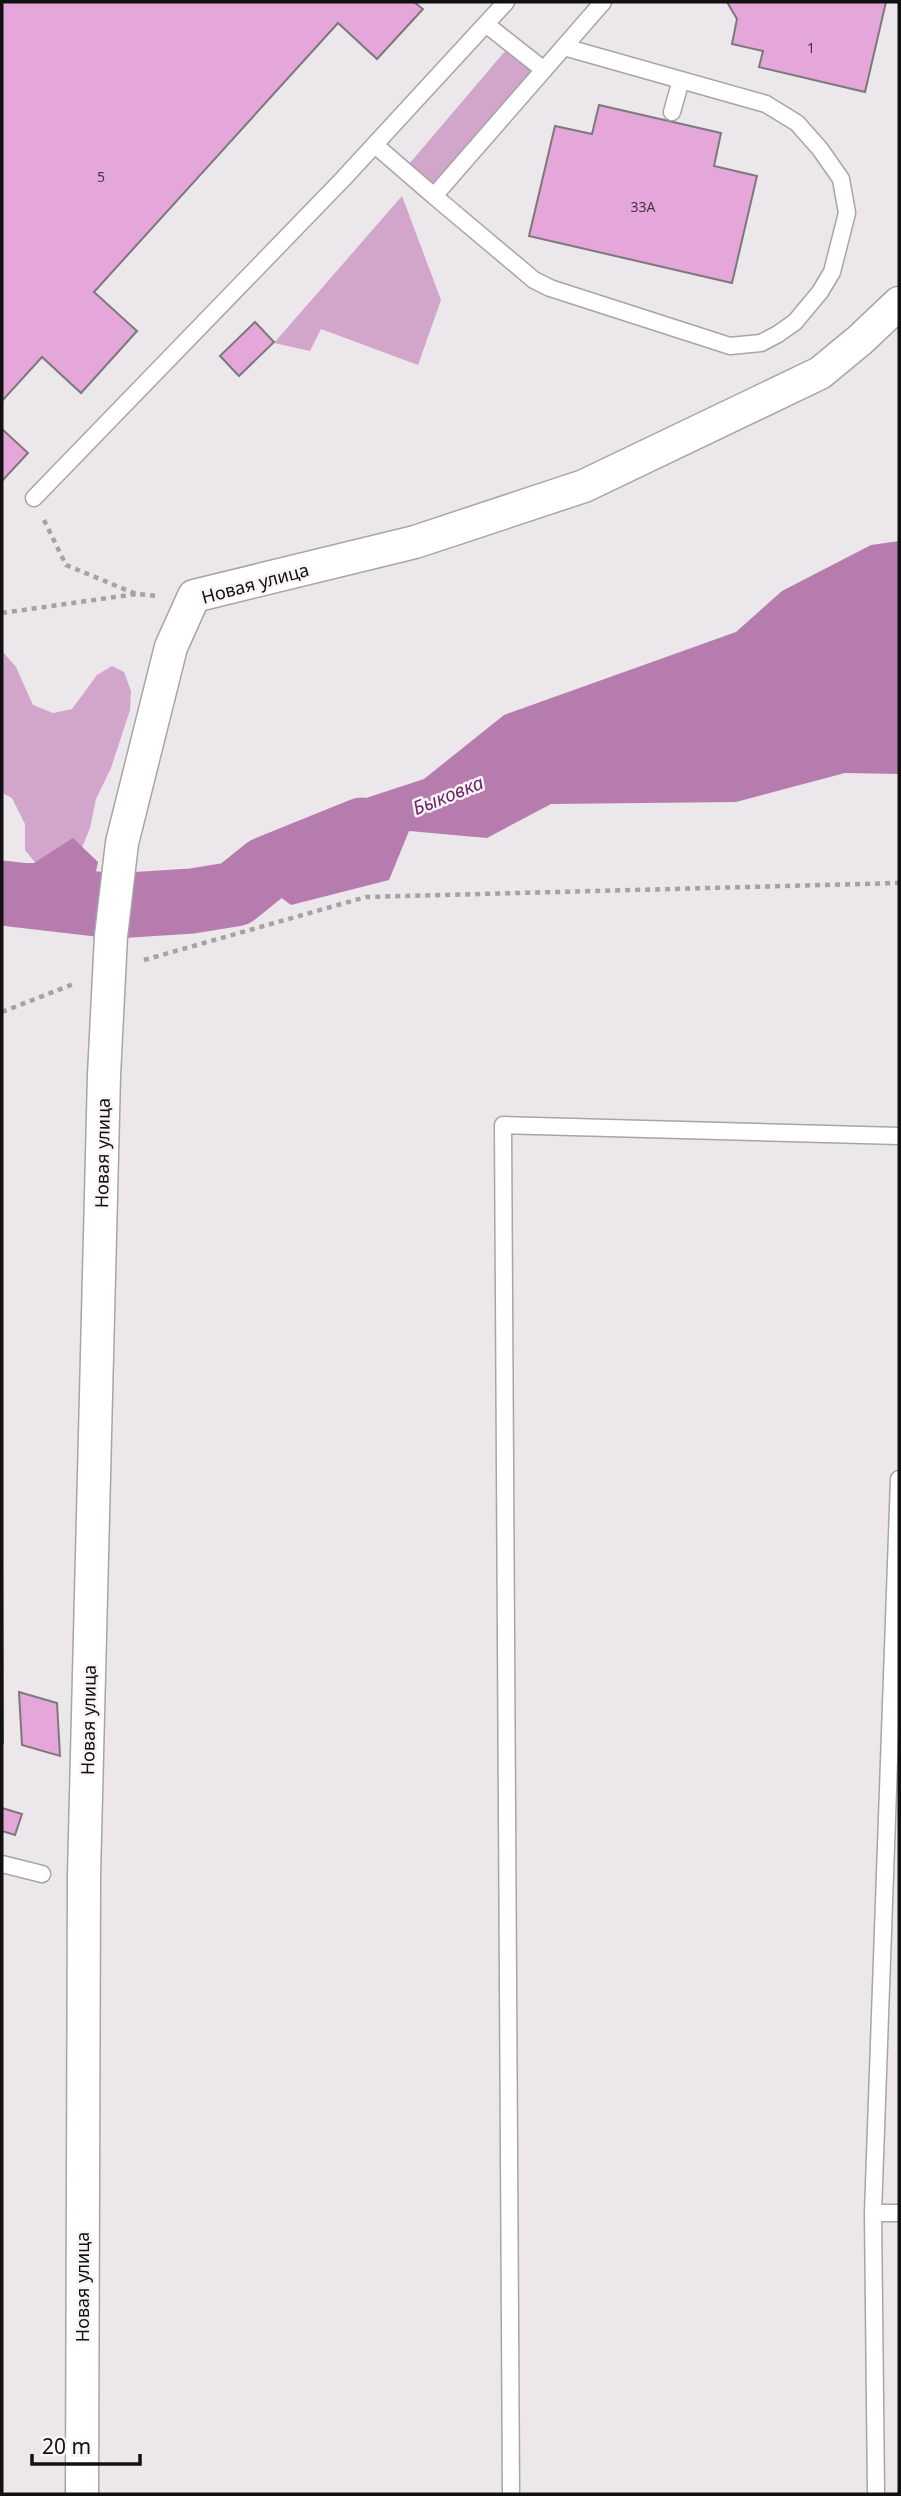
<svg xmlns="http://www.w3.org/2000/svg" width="901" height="2496" font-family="'Noto Sans',sans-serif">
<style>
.green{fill:#d2a5ca}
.water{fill:#b67cad}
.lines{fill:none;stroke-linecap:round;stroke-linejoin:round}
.river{stroke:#b67cad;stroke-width:65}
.building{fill:#e5a7da;stroke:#7c787b;stroke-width:2}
.lane-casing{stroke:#a8a4a7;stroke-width:19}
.street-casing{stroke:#a8a4a7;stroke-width:35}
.path{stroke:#a5a2a4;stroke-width:4.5;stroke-dasharray:5 5;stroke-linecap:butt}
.lane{stroke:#fff;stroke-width:16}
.street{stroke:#fff;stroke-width:32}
.labels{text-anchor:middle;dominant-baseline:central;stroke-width:5;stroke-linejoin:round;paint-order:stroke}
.number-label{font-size:14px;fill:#473644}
.street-label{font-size:18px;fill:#121112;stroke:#f8f4f7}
.water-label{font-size:19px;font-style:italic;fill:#6c2564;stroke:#f8f4f7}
</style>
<rect width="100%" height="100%" fill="#ebe7ea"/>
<path class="green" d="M511,44L544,70L434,196L404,170Z
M402,196L441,300L418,365L321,329L310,351L274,343Z
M2,651L16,667L33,705L53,713L72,709L97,675L112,666L124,672L131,691L130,710L111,768L96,799L90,828L77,860L38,866L25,850V824L12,798L2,793Z"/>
<path class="water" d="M899,541V774L845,773L736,802L551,804L487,838L409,831L389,880L291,905L267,887L291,842L360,800L424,779L504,715L736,632L782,591L871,545Z
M73,838L98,862L92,889L75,896L2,883V864L34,863Z"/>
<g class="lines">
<path class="river" d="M2,893L114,906L192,901L235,894L266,869L362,830"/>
</g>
<path class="building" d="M2,2H414L423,9L377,59L338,23L94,292L137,331L81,393L42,357L2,401Z
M727,2H886L865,92L759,67L763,51L732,44L737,19Z
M599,105L721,133L714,166L757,176L732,283L529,236L555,126L592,134Z
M255,322L274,342L239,376L220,356Z
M2,429L28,453L2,481Z
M2,1556L3,1743H2Z
M19,1692L57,1703L60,1756L22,1745Z
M2,1808L22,1814L15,1835L2,1831Z"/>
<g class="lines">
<defs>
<path id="lane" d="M487,25L544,70
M564,47L766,104L797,123L820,149L841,179L847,213L832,272L820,292L795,322L778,334L761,343L730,346L550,288L534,280L434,196L603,2
M672,112L681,80
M375,145L434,196
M34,498L343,179L506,2
M2,1864L42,1874
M873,2213L899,1479
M511,2494L503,1125L899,1136
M876,2494L873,2213H899"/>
<path id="street" d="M82,2494L84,1875L104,1075L111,936L122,843L171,647L194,596L415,542L584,486L820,373L860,340L899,303"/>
</defs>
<use href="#lane" class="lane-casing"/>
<use href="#street" class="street-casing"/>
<path class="path" d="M44,520L66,565L136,594L159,596
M2,613L136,594
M144,960L366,897L899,883
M2,1012L76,983"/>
<use href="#lane" class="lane"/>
<use href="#street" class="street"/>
</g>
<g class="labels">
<g class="number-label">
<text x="811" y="47">1</text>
<text x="101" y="176">5</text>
<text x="643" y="206">33А</text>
</g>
<g class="street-label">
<text transform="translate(255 583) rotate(-15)">Новая улица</text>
<text transform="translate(102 1153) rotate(-89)">Новая улица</text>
<text transform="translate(88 1720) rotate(-89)">Новая улица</text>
<text transform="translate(82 2287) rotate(-90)">Новая улица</text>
</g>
<g class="water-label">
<text transform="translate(448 795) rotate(-22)">Быковка</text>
</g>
</g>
<rect width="901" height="2496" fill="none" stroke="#121112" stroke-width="7"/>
<path d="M32 2454v10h108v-10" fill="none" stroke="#121112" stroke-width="3.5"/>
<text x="42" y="2454" font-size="21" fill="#121112" stroke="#f8f4f7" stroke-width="5" paint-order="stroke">20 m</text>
</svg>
